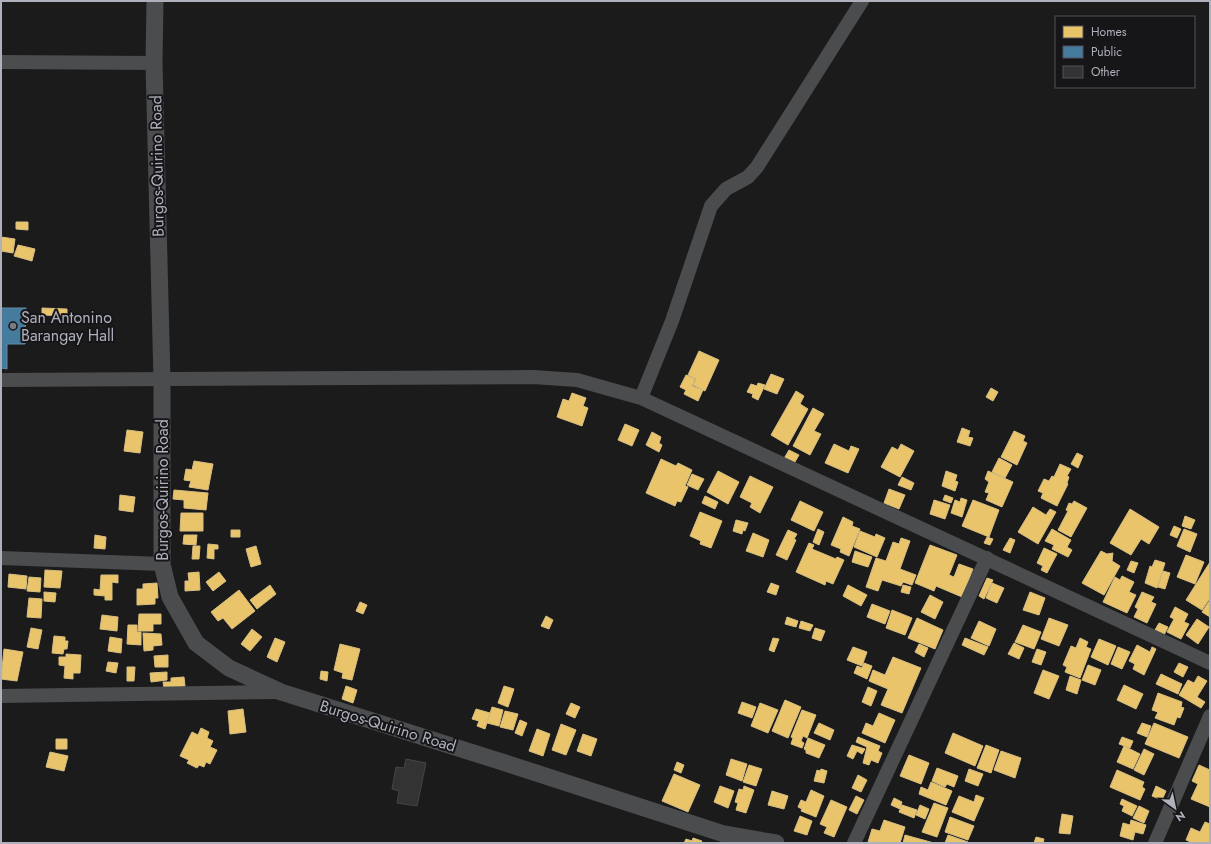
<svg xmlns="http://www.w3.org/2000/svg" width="1211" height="844" font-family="Jost,sans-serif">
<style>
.homes{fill:#e9c46a;stroke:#d7be82}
.public{fill:#457b9d;stroke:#648ba6}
.building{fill:#333334;stroke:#444548}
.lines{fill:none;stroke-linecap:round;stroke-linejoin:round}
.minor{stroke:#4b4c4e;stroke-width:14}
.tertiary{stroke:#4b4c4e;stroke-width:17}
.poi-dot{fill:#7b7c83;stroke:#161518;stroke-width:1.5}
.labels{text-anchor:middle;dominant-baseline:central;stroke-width:4;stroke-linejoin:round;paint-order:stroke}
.street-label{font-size:16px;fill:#aeb1bb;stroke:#161518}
.poi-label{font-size:16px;fill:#aeb1bb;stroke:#161518;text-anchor:start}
</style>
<rect width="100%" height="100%" fill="#1b1b1c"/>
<path class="homes" d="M16,222H28V230L16,229Z
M1,237L15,239L13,253L1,251Z
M18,245L35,249L32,261L14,256Z
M42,308L67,309V316L42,315Z
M699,351L719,360L705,391L693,385L696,379L688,375Z
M771,374L784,379L777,394L764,389Z
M686,375L695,379L692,386L703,390L698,401L684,394L686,390L680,387Z
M758,383L765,385L758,400L752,397L753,394L747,392L751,384L757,386Z
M991,388L998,392L993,401L986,397Z
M796,391L804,396L800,404L808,409L788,445L771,435Z
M572,393L586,398L583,406L588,408L582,426L557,417L563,399L569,401Z
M813,408L824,414L814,431L821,434L810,455L793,446Z
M625,424L639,430L632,446L618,440Z
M962,428L970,431L968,437L973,438L970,446L957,442Z
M127,430L143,432L140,453L124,451Z
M1014,431L1025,436L1023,441L1027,443L1017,465L1001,457Z
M652,432L661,437L659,443L662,445L659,452L646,445Z
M834,444L849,451L851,446L859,449L848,473L825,463Z
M901,444L914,451L900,477L881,467L892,447L898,450Z
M789,450L799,455L792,467L782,462Z
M1077,453L1083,456L1078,468L1071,464Z
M999,458L1012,465L1005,478L992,472Z
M661,459L676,466L678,463L692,470L685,486L688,487L681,502L677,501L675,506L646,493Z
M194,461L213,464L208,490L189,487L191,481L184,480L186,469L192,470Z
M1060,464L1071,469L1067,476L1069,477L1067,483L1068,484L1057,506L1041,498L1043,493L1038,491L1044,479L1049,481L1052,476L1054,477Z
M718,471L739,482L728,504L707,492Z
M946,471L957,475L955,481L958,482L955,491L942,486Z
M988,471L1013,482L1002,507L986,500L989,493L985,492L989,482L985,479Z
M692,474L704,479L698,490L687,485Z
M750,476L773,487L760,513L750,507L752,503L740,497Z
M902,477L914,483L911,490L898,485Z
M889,489L905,495L899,509L884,503Z
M174,490L208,493L206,510L184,508V500L173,499Z
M120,495L135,497L133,512L119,510Z
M945,495L953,498L951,503L943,500Z
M705,496L718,502L715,509L702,503Z
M961,498L967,500L962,517L951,513L955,500L960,502Z
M934,500L950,505L945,519L930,514Z
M973,500L999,510L989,537L962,526Z
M800,501L823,512L814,531L791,520Z
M1074,501L1087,508L1071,537L1058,530L1068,511L1066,510L1069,503L1072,504Z
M1033,507L1046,515L1050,509L1056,512L1038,544L1018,532Z
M1130,509L1159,527L1149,544L1141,539L1131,555L1110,543Z
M700,512L722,521L711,548L700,544L701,541L690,536Z
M181,513H203V531H180Z
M1185,516L1195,520L1191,529L1182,526Z
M843,517L853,522L852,526L860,529L849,556L840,552L841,549L831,545Z
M736,520L748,523L745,531L743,530L742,534L733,531Z
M1174,526L1181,529L1177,538L1170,535Z
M818,529L824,532L819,545L813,542Z
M1052,529L1071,540L1067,547L1072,550L1068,557L1052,549L1054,545L1045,541Z
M1184,529L1197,534L1190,552L1177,546Z
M231,530H240V537H231Z
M788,530L797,534L794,539L796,540L787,560L776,555Z
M860,531L875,537L876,534L885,538L877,557L854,547Z
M753,533L769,540L763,557L746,551Z
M95,535L106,537L105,549L94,548Z
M184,535H197L196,545L183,544Z
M987,537L993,539L990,545L984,543Z
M901,538L910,541L900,569L916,575L912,585L903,582L901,586L882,580L878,591L866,587L876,558L886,561L893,542L899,544Z
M1010,538L1015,540L1010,553L1003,550Z
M809,543L814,545L812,549L836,559L837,557L844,560L833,584L826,581L825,585L796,572Z
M208,544L218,545V549H214V559L207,558Z
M930,545L957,555L949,575L954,577L959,564L973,569L962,597L936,586L934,591L915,583Z
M193,546H200L199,559H192Z
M256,546L261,564L251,567L246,549Z
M1044,548L1057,554L1047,573L1041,570L1043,566L1037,563Z
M855,551L872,557L868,567L852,562Z
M1101,551L1107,554L1113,553L1112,561L1120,566L1104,595L1082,583Z
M1186,555L1204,562L1195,584L1177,577Z
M1155,560L1165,563L1157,588L1145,583L1150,566L1152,567Z
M1131,561L1138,563L1134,573L1127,570Z
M1210,562V598L1202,610L1186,600Z
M45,570L62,571L60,588L44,587Z
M1163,571L1170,573L1165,589L1158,587Z
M199,572L200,590L185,591V581H189L188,573Z
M219,572L226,581L213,591L206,582Z
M9,574L27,576L26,589L8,587Z
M101,575H118V583L112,582V600H105V596L94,595V589L100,590Z
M1122,576L1134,582L1129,592L1136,595L1127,613L1103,602L1115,577L1120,580Z
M29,577L41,578L40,592L27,591Z
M987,578L993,580L984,599L979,596Z
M157,583L158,598H155V604L137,605V589H143V584Z
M771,583L779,586L776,595L767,592Z
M992,583L1004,588L997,603L986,598Z
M270,585L276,594L257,609L250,600Z
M848,585L867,595L861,606L843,596Z
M903,585L911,587L909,594L901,592Z
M239,590L255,611L232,629L223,618L218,621L211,612Z
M44,592L56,593L55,602L44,601Z
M1030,592L1045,598L1039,615L1023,610Z
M1142,592L1154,597L1151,602L1156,604L1147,623L1134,617L1138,609L1135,607Z
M930,595L943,602L935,619L921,612Z
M29,598L42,599L41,618L27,617Z
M1210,600V617L1202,612Z
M360,602L367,605L363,614L356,611Z
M872,604L890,611L885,624L867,617Z
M1175,607L1188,614L1184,622L1189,624L1181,639L1167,632L1174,619L1170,617Z
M892,610L912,618L905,635L886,628Z
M139,614H161V624H153V631H138Z
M102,615L118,617L117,631L100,629Z
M546,616L553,620L549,629L541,626Z
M787,617L798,621L796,627L785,624Z
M917,618L943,630L935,649L908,638Z
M1049,618L1068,625L1059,646L1041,639Z
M1197,619L1209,627L1198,644L1186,635Z
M801,621L813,625L810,631L799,628Z
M979,621L996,629L989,646L971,638Z
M1159,623L1168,627L1164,635L1155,630Z
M128,625H137V632H141V645L127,644Z
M1023,625L1041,632L1034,649L1015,642Z
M31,628L42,630L38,649L27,647Z
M815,628L825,631L821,641L812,638Z
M252,629L262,637L250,651L241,644Z
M143,633L161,634L162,645L153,646V650L144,651Z
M54,636L65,637V641H68L67,649H64L63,654L52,653Z
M110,637L122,639L121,653L108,651Z
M275,638L285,642L277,662L267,657Z
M773,638L779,639L774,652L769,650Z
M965,638L988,647L984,655L962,645Z
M1080,638L1088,642L1086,647L1091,649L1080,678L1065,672L1067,667L1063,665L1071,646L1076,648Z
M1099,639L1116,646L1108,665L1091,657Z
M1014,643L1024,648L1019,659L1008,654Z
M340,644L360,649L352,680L342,678L343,673L334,670Z
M919,644L928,648L924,657L915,652Z
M1137,645L1150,652L1152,647L1156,649L1144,675L1133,669L1135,664L1129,661Z
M853,647L867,652L862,666L847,660Z
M1118,647L1130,652L1122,669L1111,664Z
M4,649L23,652L17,681L1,679Z
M1037,649L1046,652L1041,665L1032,662Z
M66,654L81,655L80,673H73V679L64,678L65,666L59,665V657H66Z
M168,655V667H155L154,656Z
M893,657L921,668L902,713L881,705L888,689L869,681L873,670L885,675Z
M108,662L118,663L116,673L106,671Z
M864,663L872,666L867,679L854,673L857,666L862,668Z
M1179,663L1188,667L1183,677L1174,672Z
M1088,665L1101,670L1095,685L1082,680Z
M127,667H135L134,681H127Z
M1043,670L1059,676L1049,699L1034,693Z
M321,671L328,672L327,681L320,679Z
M167,672V680L151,682L150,673Z
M1161,674L1182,684L1178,694L1156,684Z
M1070,676L1081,680L1077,694L1066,690Z
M1198,676L1207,681L1197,697L1205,702L1201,708L1179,695L1188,680L1194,683Z
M184,677L185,686L164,688L163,682H171V678Z
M1124,685L1143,694L1136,709L1117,700Z
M346,686L357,690L353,703L342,699Z
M504,686L514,689L508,707L498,703Z
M868,687L877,691L871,706L862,702Z
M1158,693L1182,702L1181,707L1184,708L1180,718L1177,717L1174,725L1155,718L1158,712L1152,710Z
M785,700L801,707L788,738L772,731Z
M742,702L756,707L752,718L738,713Z
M571,703L580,707L575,718L566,714Z
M760,703L778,710L768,733L751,726Z
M492,707L503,710L499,726L487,723Z
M243,709L246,732L230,734L228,711Z
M476,709L490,713L485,729L477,726L479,721L472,719Z
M802,710L816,715L807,738L803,736L801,741L804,743L802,748L791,744L793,738L791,737Z
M505,711L518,714L513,730L500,727Z
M879,713L895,720L885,743L862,733L866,723L873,726Z
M520,720L527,723L522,736L515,733Z
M819,723L834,730L830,740L814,733Z
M1142,723L1151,726L1147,737L1137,733Z
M1154,723L1188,737L1179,758L1145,744Z
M561,724L576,730L566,755L552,750Z
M201,728L209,732L207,738L213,741L210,747L217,750L210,764L206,762L204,767L199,765L197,768L187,763L189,760L180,756L192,732L198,735Z
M537,729L550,734L543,756L529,751Z
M953,733L983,746L975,766L945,753Z
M583,734L597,739L591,756L577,751Z
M858,737L880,746L878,751L882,753L878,763L871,760L869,765L863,763L867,747L856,742Z
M1122,737L1133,741L1130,748L1119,744Z
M808,738L825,745L819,758L806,753V750L804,749Z
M56,739H67V749H56Z
M852,745L865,749L862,754L857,751L853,759L847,756Z
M986,745L999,750L991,773L977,768Z
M1124,746L1140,754L1133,769L1117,762Z
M1144,749L1154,754L1144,775L1134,770Z
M1001,751L1021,758L1015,778L994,770Z
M50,752L68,756L64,771L46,767Z
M909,755L929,763L921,784L900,776Z
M731,759L747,764L742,781L726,775Z
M677,762L684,765L681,773L674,770Z
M749,765L762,769L756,786L743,782Z
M1199,765L1210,770V807L1191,799L1198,784L1192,781Z
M937,768L958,776L954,787L947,784L945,787L932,781Z
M821,769L827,771L824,783L814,781L817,770L820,771Z
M969,769L983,774L978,786L965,781Z
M1117,770L1144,782L1142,787L1145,789L1140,800L1110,787Z
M674,774L700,785L688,812L662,801Z
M858,775L867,780L861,792L852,788Z
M931,782L952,791L946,805L919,794L921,787L928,790Z
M720,786L734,791L728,808L714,802Z
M744,786L754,790L746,813L736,810L738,803L735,802L739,789L743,790Z
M1156,786L1166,791L1162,800L1152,796Z
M811,790L824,796L816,817L801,811L802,809L798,807L801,800L806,802Z
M772,791L788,796L784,809L768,805Z
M976,795L984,798L974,821L952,812L959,796L974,802Z
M856,796L864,800L857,814L849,810Z
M894,798L902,802L900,809L891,805Z
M1122,799L1137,806L1132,816L1122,811L1124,806L1120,804Z
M831,800L847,807L834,837L824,833L827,827L820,824Z
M934,803L948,808L937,837L922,832Z
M902,805L917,810L914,818L899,812Z
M920,805L929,809L925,819L916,815Z
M1139,806L1149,811L1144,823L1133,818Z
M1062,814L1073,816L1070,834L1059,833Z
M800,816L812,821L807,835L794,831Z
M950,817L974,826L968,840L945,832Z
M884,820L905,827L900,843L868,842L872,829L880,831Z
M1131,820L1146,825L1143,834L1135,832L1133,840L1120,836L1123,823L1130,825Z
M1205,822L1210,824V843H1193L1186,840L1191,828L1200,832Z
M905,835L934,843H903Z
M948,835L968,842V843H945Z
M1036,837L1044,839L1043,843H1034Z
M693,838L702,841L701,843H684L686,839L692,841Z"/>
<path class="public" d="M1,308H26L25,344H7V369L1,368Z"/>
<path class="building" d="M406,759L426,763L417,806L397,803L399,791L392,789L396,767L404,768Z"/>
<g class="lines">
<path class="minor" d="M1,62L154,63
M1,380L533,377L577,380L641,398L1210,663
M641,398L672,321L711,206L726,189L748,177L757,167L862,1
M1,558L162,564
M1,696L280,692
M854,843L987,558
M1155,843L1210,716"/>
<path class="tertiary" d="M155,1L154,63L162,380V564L170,597L196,643L229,668L281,692L496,760L724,834L776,843"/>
</g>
<circle class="poi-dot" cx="13" cy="326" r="4"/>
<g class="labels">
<g class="street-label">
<text transform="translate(157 166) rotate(-91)">Burgos-Quirino Road</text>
<text transform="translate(162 490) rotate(-90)">Burgos-Quirino Road</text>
<text transform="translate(388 726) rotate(17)">Burgos-Quirino Road</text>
</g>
<g class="poi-label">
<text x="21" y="317">San Antonino<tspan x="21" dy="18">Barangay Hall</tspan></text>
</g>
</g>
<rect width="1211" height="844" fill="none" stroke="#aeb1bb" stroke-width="4"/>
<rect x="1055" y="16" width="140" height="72" fill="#161518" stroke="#535359"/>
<rect x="1063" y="26" width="20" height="12" fill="#e9c46a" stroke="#535359"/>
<text x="1091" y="36" font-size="12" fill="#aeb1bb">Homes</text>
<rect x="1063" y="46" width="20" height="12" fill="#457b9d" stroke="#535359"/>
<text x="1091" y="56" font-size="12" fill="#aeb1bb">Public</text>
<rect x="1063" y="66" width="20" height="12" fill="#333334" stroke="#535359"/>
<text x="1091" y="76" font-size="12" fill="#aeb1bb">Other</text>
<g transform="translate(1175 808) rotate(147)" stroke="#161518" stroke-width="3" paint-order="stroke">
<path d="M0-3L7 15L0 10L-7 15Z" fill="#aeb1bb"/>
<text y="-6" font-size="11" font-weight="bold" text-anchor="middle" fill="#aeb1bb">N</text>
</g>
</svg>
